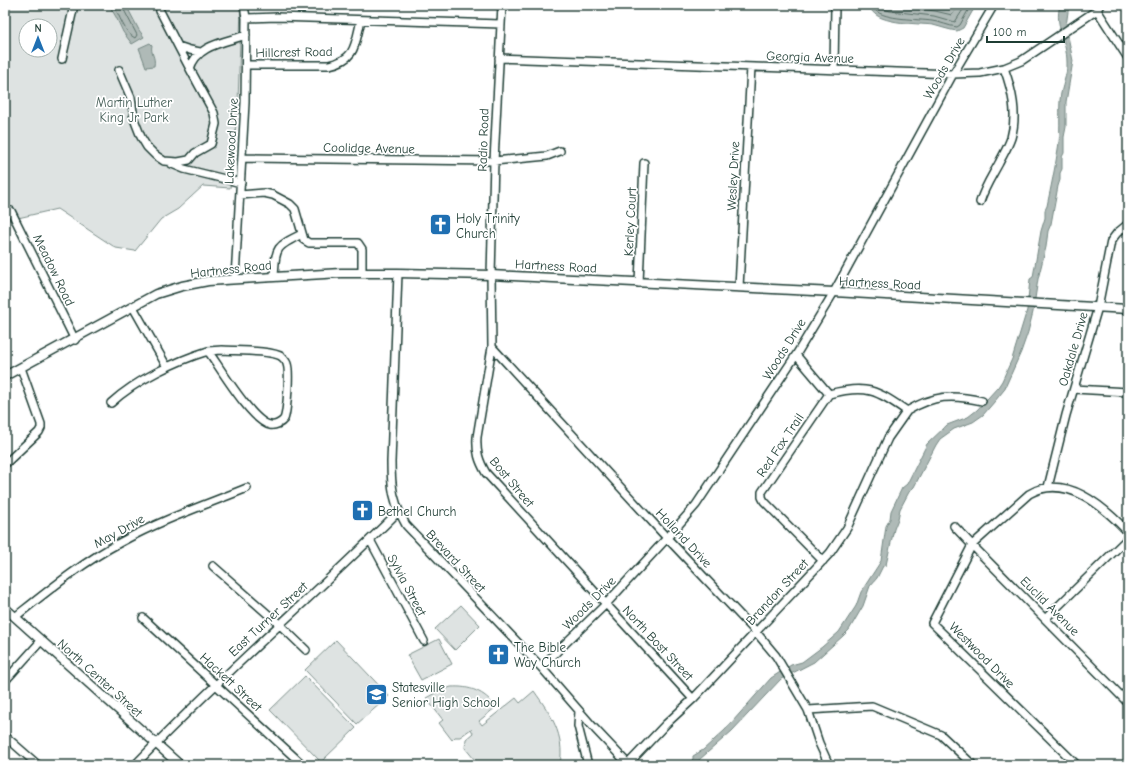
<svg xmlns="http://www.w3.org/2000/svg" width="1133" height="770" font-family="'Comic Neue',sans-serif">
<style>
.green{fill:#dee3e2;stroke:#7e908b;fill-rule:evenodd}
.water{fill:#afbab7;stroke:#758883}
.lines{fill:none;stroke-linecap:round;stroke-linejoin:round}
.shore{stroke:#596f68;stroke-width:1}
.stream{stroke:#758883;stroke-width:1.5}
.minor-casing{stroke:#1f3d34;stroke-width:10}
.major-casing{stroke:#1f3d34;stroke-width:11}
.minor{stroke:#fff;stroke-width:7}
.major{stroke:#fff;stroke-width:8}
.labels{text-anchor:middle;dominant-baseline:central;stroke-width:3.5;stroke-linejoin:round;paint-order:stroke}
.street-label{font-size:13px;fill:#1f3d34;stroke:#fff}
.park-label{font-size:13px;fill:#455e57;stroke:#fff}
.poi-label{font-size:13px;fill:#1f3d34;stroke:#fff;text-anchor:start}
</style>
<rect width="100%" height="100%" fill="#fff"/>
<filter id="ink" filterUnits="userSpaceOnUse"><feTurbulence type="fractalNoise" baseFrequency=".025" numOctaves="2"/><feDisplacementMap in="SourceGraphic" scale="8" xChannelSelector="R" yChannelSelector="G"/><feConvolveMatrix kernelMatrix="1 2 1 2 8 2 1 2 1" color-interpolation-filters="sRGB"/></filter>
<g filter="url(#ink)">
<path class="green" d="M5,5H241L238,104L230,188L203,186L178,209L161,219L135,251L116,248L57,209L5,221ZM26,26H50V50H26Z
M461,605L480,625L455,650L435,629Z
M439,639L452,664L421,680L407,655Z
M336,640L389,696L357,724L305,670Z
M305,676L356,728L321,762L270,710Z
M451,687C470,686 484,691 496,707L479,721L482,725L516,698L520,703L534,691C551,715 565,734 560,765H479L465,748L466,739L473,733L471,729L460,737H455L452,740L439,723L443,720L426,698L437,692Z"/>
<path class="water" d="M109,5H126L139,30L144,37L132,44L123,32L116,17Z
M870,5H976L963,28L957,31C949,30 941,27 933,25C918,23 871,25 870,5Z
M1060,5H1069L1066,26L1073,61L1066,102V127L1064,137V153L1062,157V169L1060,173V180L1058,186L1051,224L1048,231L1046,247L1038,279L1033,312L1028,332L1021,352L1004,390L995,401L983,415L973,422L954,429L940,439L936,445L914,487L909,492L900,509L898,519L894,529L886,565L883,566L877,578L870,586L863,606L849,630L843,636L814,662L781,679L732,731L699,760L696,765H687L693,759V756L703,750L725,730L771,678L791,665L802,662L822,647L839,632L856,606L861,592L881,561L886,526L890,519L891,511L902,488L907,484L927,444L947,425L968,417L977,410L998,387L1002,381L1012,359L1027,310L1030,279L1033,277L1041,231L1045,218V210L1047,206C1051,187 1055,168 1058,149C1061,134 1059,116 1060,100C1061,87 1068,75 1067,62C1067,41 1054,26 1060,5Z
M150,43L152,45C150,54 156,56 154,66L146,67L139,48Z"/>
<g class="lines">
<path class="shore" d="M113,5C120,15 124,33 135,38L137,35L123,8V5
M874,5L875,10C885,20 918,19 932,21C941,22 948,26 957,27L960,25L971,5
M879,5L881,8L890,11L934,16L955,22L966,5
M889,5L935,11L952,15L959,5"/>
<path class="stream" d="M996,6L1013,7L1020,5"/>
<defs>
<path id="minor" d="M502,5L494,161L491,275L492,347L477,437C476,452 479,461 486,473L693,699
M1097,10L1128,58
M160,11L178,46L190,50L200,52
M246,18L277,17L501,24
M178,46L190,69
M499,58L953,74L980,73L1004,68L1021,61L1097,10L1100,5
M62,59L74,5
M246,65H329C356,60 355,44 361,20
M119,70L131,98L134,119L141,137L147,147L155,155L164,161L178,162L189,160L195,153L211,144L216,124L214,113L190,69C196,45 226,42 246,35
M834,70L835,5
M243,158L494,161L547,156L560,151
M172,164L184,169L241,183
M240,195L264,193L273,195L290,204L295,209L304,240L309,243H358L362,249V273
M980,202C984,188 992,176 999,163C1003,155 1008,147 1011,138C1018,114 1012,90 1004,68
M11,211L75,340
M398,273L391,462C391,486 393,503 406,525L541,667L595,729L629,765
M274,276C276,247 275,247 302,234
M235,278L245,103L246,18L244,5
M639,283L644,163
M739,287L751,67
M133,307L167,367
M492,347L667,538L756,632L776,656L808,710L819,743L829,765
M222,350C235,351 273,350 282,357C284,359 287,362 287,364C290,371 287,413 284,419C281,423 275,426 270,425C252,422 219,366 208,351Z
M796,355L829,394C867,384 876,390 907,411C934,395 952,394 982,401
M1074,389L1128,392
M111,403C136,380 176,361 208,351
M5,464L39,432L41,428V424L21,368
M1048,487L1066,415L1098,307L1111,241L1117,233L1128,224
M954,526L972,545L1128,703
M370,540L424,641
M823,561L764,501L762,497V492L829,394
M213,566L279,624L306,650
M15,617C49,590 83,562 121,542C161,520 205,505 247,488
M143,618L303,765
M1045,619L1128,538
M541,667L606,604L667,538L696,505L796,355L834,292L953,74L994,5
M5,681L41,641
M808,710L872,706L941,735L973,765
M579,711L578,726L588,765
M5,736L38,765
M628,764L666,724L693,699L830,553L847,528L888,438L907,411
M135,765C219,677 312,598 398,512
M1077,765L932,623L972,545L1029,494C1066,473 1103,506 1128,532"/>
<path id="major" d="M5,376L156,294L182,286L208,281L341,273H398L491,275L834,292L1128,309
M5,608L180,765"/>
</defs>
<use href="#minor" class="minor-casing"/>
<use href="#major" class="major-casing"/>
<use href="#minor" class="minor"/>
<use href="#major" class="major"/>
</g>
</g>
<defs>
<symbol id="church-square" viewBox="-11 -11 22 22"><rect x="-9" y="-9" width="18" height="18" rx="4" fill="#1f6fb2" stroke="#fff"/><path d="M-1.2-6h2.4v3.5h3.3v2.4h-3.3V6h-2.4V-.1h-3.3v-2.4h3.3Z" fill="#fff"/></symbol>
<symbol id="school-square" viewBox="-11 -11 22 22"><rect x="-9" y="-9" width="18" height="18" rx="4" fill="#1f6fb2" stroke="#fff"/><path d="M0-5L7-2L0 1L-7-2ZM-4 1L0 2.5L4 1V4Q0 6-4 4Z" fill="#fff"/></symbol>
</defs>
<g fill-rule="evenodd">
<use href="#church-square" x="428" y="212" width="25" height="25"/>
<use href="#church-square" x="350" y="498" width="25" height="25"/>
<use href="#church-square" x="486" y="642" width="25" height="25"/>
<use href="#school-square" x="364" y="682" width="25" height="25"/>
</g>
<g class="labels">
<g class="street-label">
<text transform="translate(294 52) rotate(-1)">Hillcrest Road</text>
<text transform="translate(810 57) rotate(2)">Georgia Avenue</text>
<text transform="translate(944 68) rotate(-60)">Woods Drive</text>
<text transform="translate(483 140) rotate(-88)">Radio Road</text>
<text transform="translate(231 141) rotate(-87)">Lakewood Drive</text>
<text transform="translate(369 148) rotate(1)">Coolidge Avenue</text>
<text transform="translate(733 176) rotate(-87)">Wesley Drive</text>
<text transform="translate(630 222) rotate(-87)">Kerley Court</text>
<text transform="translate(556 266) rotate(3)">Hartness Road</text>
<text transform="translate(231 269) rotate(-6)">Hartness Road</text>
<text transform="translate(54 270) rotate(64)">Meadow Road</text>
<text transform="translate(880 283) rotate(3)">Hartness Road</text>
<text transform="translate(784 349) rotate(-58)">Woods Drive</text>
<text transform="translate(1073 349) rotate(-74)">Oakdale Drive</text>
<text transform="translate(780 445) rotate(-56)">Red Fox Trail</text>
<text transform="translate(512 482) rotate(50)">Bost Street</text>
<text transform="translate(119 531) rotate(-29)">May Drive</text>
<text transform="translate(684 538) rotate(47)">Holland Drive</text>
<text transform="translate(456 561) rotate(47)">Brevard Street</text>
<text transform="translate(407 585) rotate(62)">Sylvia Street</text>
<text transform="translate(777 592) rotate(-47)">Brandon Street</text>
<text transform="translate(589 603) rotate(-45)">Woods Drive</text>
<text transform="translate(1050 606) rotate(45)">Euclid Avenue</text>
<text transform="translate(268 619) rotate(-43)">East Turner Street</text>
<text transform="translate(658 643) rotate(47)">North Bost Street</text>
<text transform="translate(982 655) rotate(45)">Westwood Drive</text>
<text transform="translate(100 678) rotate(42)">North Center Street</text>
<text transform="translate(231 682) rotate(43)">Hackett Street</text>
</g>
<g class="park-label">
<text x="134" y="102">Martin Luther<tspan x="134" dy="15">King Jr Park</tspan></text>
</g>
<g class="poi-label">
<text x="456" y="218">Holy Trinity<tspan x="456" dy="15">Church</tspan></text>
<text x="378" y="511">Bethel Church</text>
<text x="514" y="647">The Bible<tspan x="514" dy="15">Way Church</tspan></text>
<text x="392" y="687">Statesville<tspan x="392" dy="15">Senior High School</tspan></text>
</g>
</g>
<rect width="1133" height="770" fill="none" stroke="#fff" stroke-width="20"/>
<rect x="10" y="10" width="1113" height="750" fill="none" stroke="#1f3d34" stroke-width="1.5" filter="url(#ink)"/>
<g transform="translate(38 38)"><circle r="19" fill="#ffffff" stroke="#a5b1ae"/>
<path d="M0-3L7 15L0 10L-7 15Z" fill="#1f6fb2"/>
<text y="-6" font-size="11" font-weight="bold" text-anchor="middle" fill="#1f3d34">N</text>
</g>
<path d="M987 36v6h77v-6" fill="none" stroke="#1f3d34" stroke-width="2"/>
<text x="993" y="36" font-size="12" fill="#1f3d34" stroke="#ffffff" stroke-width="3" paint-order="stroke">100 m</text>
</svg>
